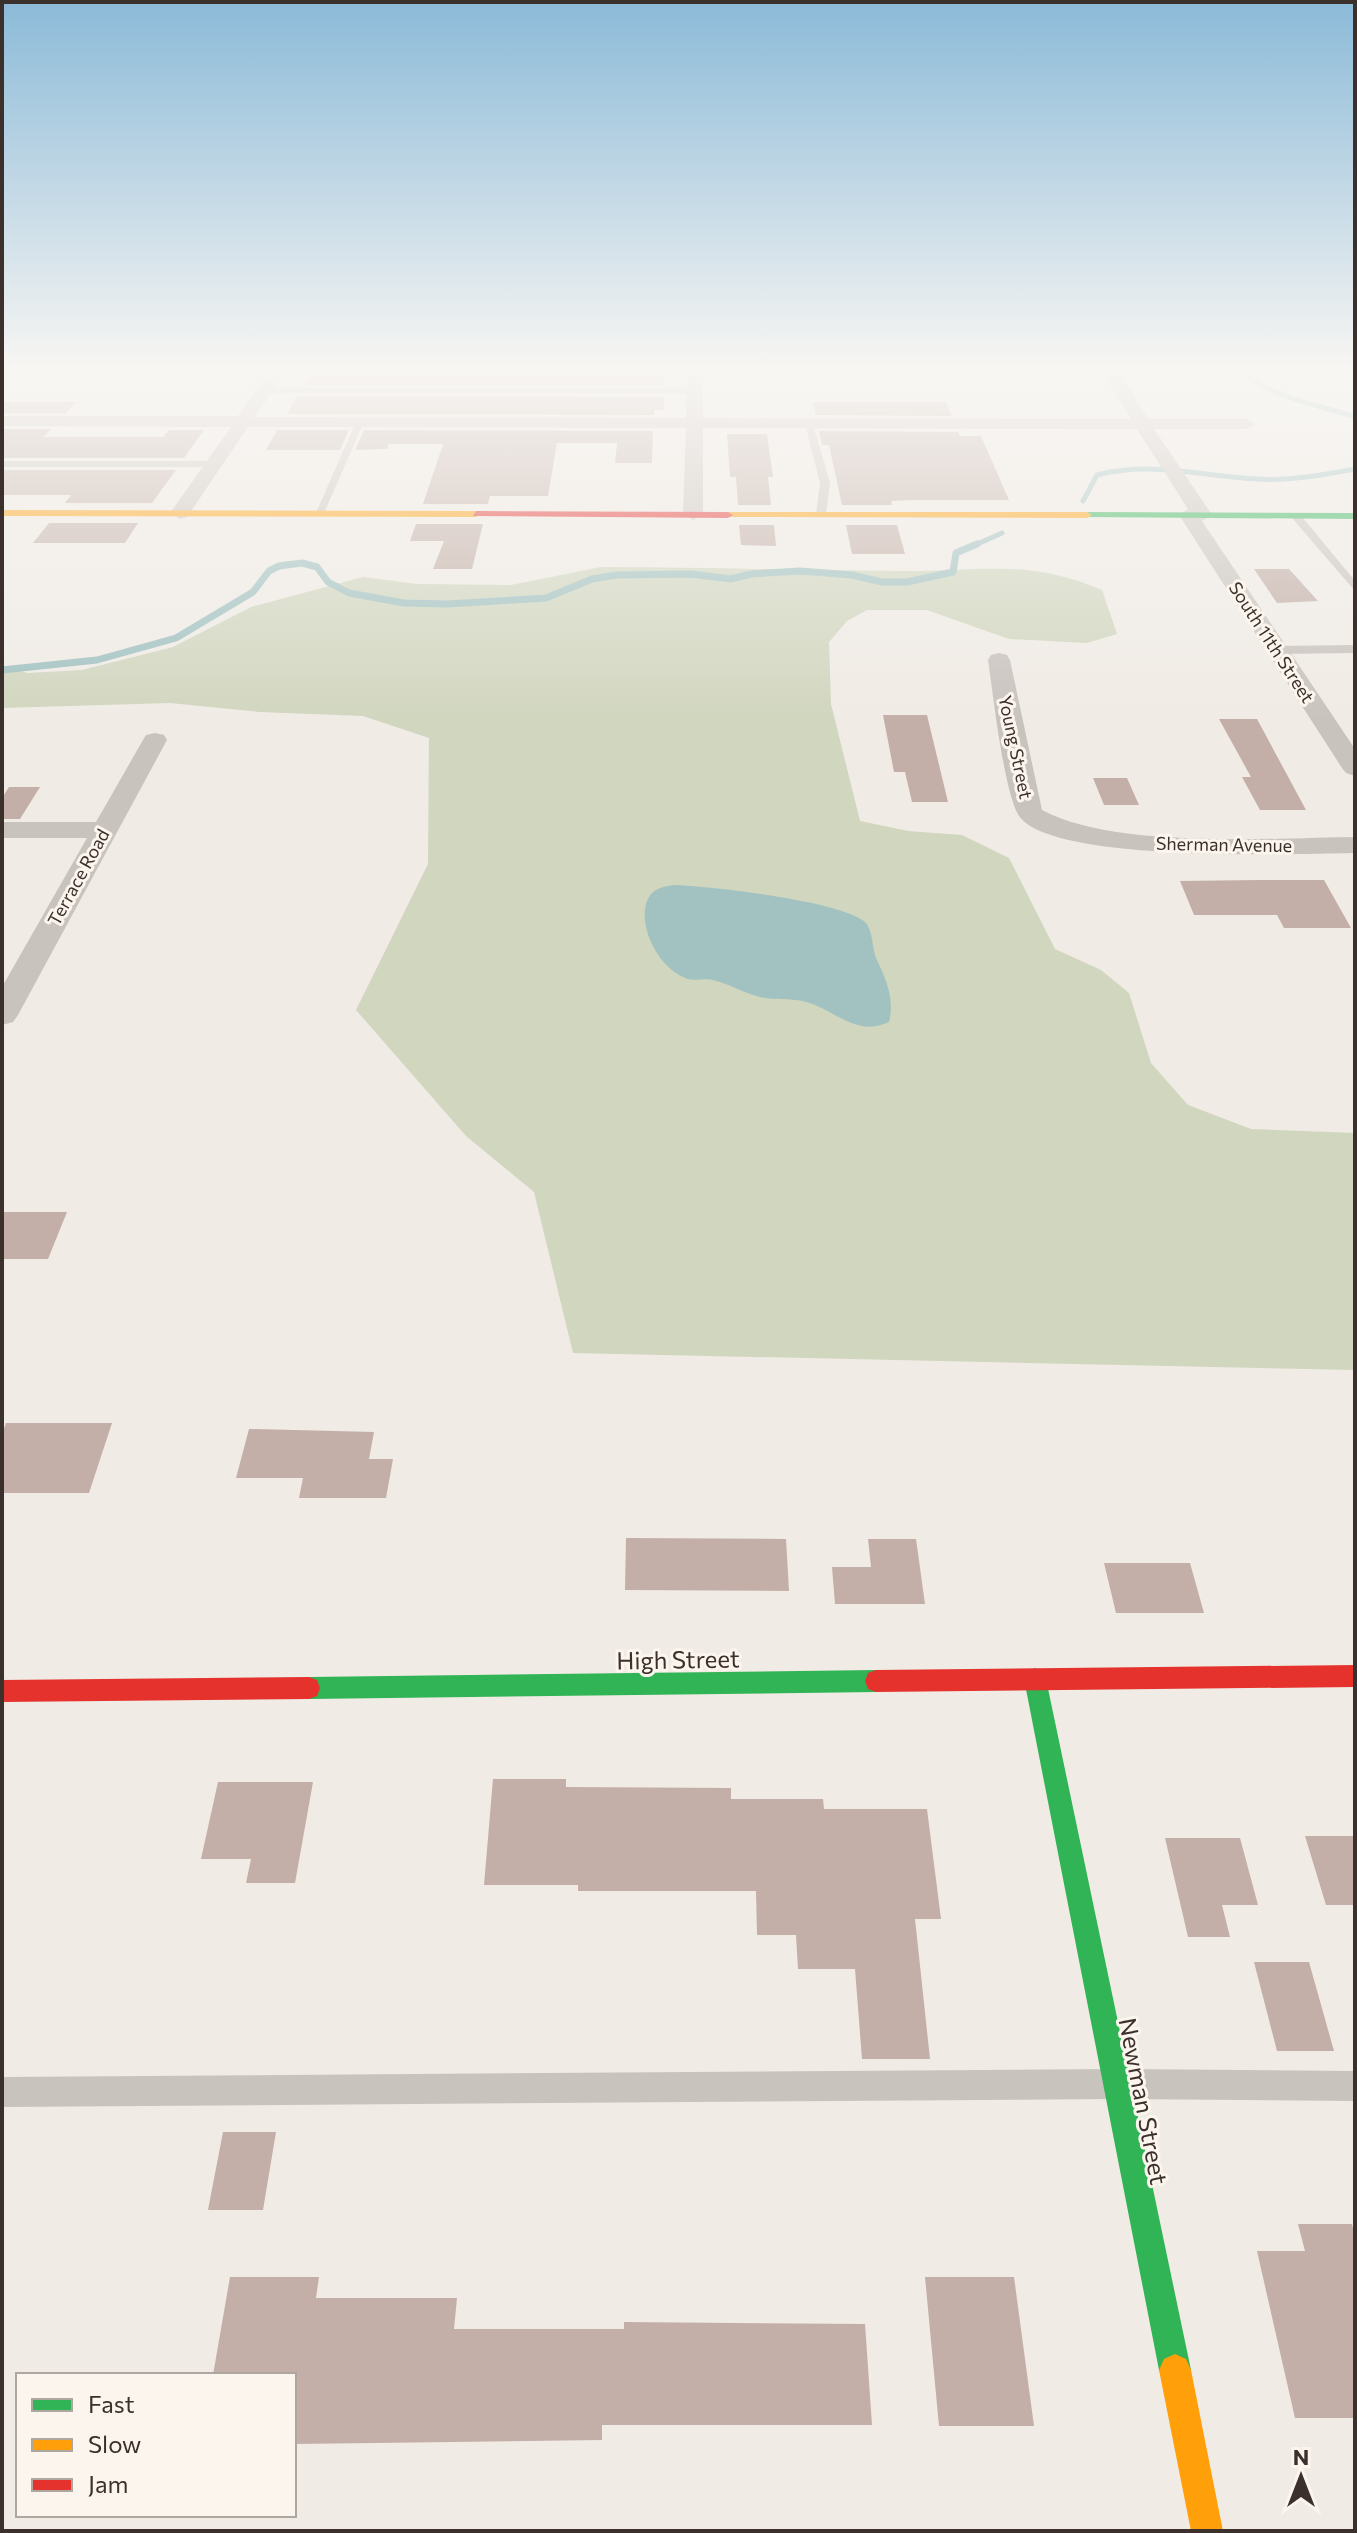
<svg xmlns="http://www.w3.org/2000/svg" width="1357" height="2533" font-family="Commissioner,sans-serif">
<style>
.green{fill:#d1d6bf}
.water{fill:#a1c2c1}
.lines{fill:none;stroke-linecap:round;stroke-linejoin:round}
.stream-far1{stroke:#a1c2c1;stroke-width:5}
.stream{stroke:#a1c2c1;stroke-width:7}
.building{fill:#c3afa7}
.lane{fill:#c9c3be;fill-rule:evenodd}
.street{fill:#c9c3be;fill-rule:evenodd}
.fast{fill:#30b455;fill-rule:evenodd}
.slow{fill:#ff9f0a;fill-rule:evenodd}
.jam{fill:#e5322d;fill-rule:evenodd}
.labels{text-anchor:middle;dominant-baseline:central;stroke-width:6;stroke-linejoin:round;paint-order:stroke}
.far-street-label{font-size:18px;fill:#3b302b;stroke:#fbf5ee}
.near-street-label{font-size:24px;fill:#3b302b;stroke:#fbf5ee}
</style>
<rect width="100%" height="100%" fill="#f0ebe5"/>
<path class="green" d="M601,567C704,567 808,571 911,571C985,571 1029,559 1102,590L1117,634L1087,643L1009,639L927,610H867L847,621L829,642L831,704L860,821L908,831L962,835L1009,858L1055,949L1101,970L1129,993L1151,1063L1188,1105L1251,1129L1355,1133V1370L573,1353L534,1192L466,1136L356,1010L428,864L429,738L363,716L260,712L170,703L2,708V666L28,673L82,670L173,647L251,607L363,577L417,584L511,585Z"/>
<path class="water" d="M674,885C707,886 846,901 866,923C873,931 872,948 876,958C886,979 895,999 889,1022C856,1038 833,1008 803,1001C789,998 773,1000 760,997C744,993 729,984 713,980C705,978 696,981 688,979C661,971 639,931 646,904C651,889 660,887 674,885Z"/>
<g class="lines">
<path class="stream-far1" d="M1237,367C1266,397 1317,404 1355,417
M1083,501L1097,475C1152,461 1202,476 1257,479C1289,481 1323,475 1355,469
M973,546L1002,533"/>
<path class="stream" d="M2,670L97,660L176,638L253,592L269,571L279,566L302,563L317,567L328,582L349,593L404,603L447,604L546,598L592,579L617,575L691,574L731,579L751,574L800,571L852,575L882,582H907L953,572L956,553L977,544"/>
</g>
<path class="building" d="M310,374H664V385H304Z
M297,396L664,397V410H654V415L287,414Z
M2,402H76L66,413H2Z
M813,402H946L952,416L816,415Z
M2,429H51L44,437H163L169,430H204L184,458H2Z
M277,430H349L340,450H266Z
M364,430L653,431L652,463H615L617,443H557L548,496H490L488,504H423L443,444H389L387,449L355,450Z
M819,431L958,432L960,436H981L1009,500H911L891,501L892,505H842L829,445H822Z
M727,434H767L773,477H768L771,505H738L736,477H730Z
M2,470H176L152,503H65L71,495H2Z
M49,523H138L125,543H33Z
M416,524H483L472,569H433L444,541H410Z
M739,525H774L776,546L741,545Z
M846,525H897L905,554H852Z
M1254,569H1289L1318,601L1277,603Z
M883,715H927L948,802H912L905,772H894Z
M1219,719H1257L1306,810H1260L1242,777H1251Z
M1093,778H1127L1139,805H1104Z
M9,787H40L20,819H2V798Z
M1259,880H1324L1351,928H1284L1277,915H1194L1180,881Z
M2,1212H67L48,1259H2Z
M6,1423H112L89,1493H2V1434Z
M249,1429L374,1432L369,1459H393L386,1498H299L303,1478H236Z
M626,1538L786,1539L789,1591L625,1590Z
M868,1539H916L925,1604H835L832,1567H871Z
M1104,1563H1190L1204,1613H1116Z
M493,1779H566V1787L731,1788V1799H823L824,1809H927L941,1919H915L930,2059H862L855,1969H798L796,1935H757L756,1891H578V1885H484Z
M218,1782H313L295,1883H246L251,1859H201Z
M1305,1836H1355V1905H1326Z
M1165,1838H1240L1258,1905H1222L1230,1937H1188Z
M1254,1962H1309L1334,2051H1277Z
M223,2132H276L263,2210H208Z
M1298,2224H1352L1355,2237V2418H1295L1257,2251H1305Z
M230,2277H319L316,2298H457L454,2329H624V2322L865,2324L872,2425H602V2440L294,2444V2375H213Z
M925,2277H1014L1034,2426H939Z"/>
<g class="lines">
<path class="lane" d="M265,388H695L699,391L695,394L262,393Z
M357,420L364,422L324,513L315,515Z
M809,421L813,424L830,483L826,514L821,517L816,514L820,483L805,424Z
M2,461H214L219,464L214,467H2Z
M1291,513H1299L1355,581V591L1291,517Z
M1355,645V653L1277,654L1271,650L1277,646Z
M1117,2069L1355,2071V2101L1117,2099L2,2107V2077Z"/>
<path class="street" d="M272,367H288L255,417L686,418L687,367H703V418L1131,419L1100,367H1116L1148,419H1246L1255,424L1246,429H1154L1212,515L1202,521L1355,749V776L1346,773L1342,768L1179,515L1188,509L1137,429L703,428V514L693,520L683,514L686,428L248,427L187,517L180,519L170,513L231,427L2,426V416H238Z
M999,653L1007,655L1010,660L1042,810C1114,849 1272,838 1355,837V853C1296,854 1051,863 1019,816C1004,793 993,693 988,660L991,655Z
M155,733L164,735L167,740L18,1015L13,1022L2,1025V987L87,838H2V822H96L143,740L146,735Z"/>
<path class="fast" d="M1087,512L1355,513V519L1084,517Z
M1035,1668L1043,1671L1046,1679L1191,2370L1186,2381L1175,2386L1164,2381L1159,2370L1024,1679L1027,1671Z
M876,1670L884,1673L887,1681L884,1689L876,1692L309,1699L301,1696L298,1688L301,1680L309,1677Z"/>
<path class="slow" d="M2,510L476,511L481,514L476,517L2,516Z
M728,512H1087L1092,515L1087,518L725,517Z
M1175,2354L1186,2359L1191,2370L1223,2531H1191L1159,2370L1164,2359Z"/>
<path class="jam" d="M476,511L728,512L733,515L728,518L473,516Z
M1355,1665V1687L876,1692L868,1689L865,1681L868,1673L876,1670Z
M309,1677L317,1680L320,1688L317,1696L309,1699L2,1702V1680Z"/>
</g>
<linearGradient id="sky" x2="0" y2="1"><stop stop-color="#8bbad8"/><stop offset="0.51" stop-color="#f8f6f3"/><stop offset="1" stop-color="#f8f6f3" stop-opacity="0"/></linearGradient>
<rect width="1357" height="722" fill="url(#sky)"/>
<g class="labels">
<g class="far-street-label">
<text transform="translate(1272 642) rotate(57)">South 11th Street</text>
<text transform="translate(1016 747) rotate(78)">Young Street</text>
<text transform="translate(1224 844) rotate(1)">Sherman Avenue</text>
<text transform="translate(78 877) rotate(-61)">Terrace Road</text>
</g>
<g class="near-street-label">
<text transform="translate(678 1659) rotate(-1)">High Street</text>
<text transform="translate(1144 2101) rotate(79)">Newman Street</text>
</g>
</g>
<rect width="1357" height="2533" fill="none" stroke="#3b302b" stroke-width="8"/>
<rect x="16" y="2373" width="280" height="144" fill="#fbf5ee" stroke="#aea6a0" stroke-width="2"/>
<rect x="32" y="2399" width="40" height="12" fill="#30b455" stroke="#aea6a0" stroke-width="2"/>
<text x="88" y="2413" font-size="24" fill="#3b302b">Fast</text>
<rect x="32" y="2439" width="40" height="12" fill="#ff9f0a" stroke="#aea6a0" stroke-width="2"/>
<text x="88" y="2453" font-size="24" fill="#3b302b">Slow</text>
<rect x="32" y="2479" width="40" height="12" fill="#e5322d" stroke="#aea6a0" stroke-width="2"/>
<text x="88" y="2493" font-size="24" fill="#3b302b">Jam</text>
<g transform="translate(1301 2477)" stroke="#fbf5ee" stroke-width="6" paint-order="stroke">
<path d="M0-6L14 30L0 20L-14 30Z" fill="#3b302b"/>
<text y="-12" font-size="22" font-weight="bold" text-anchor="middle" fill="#3b302b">N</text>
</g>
</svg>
